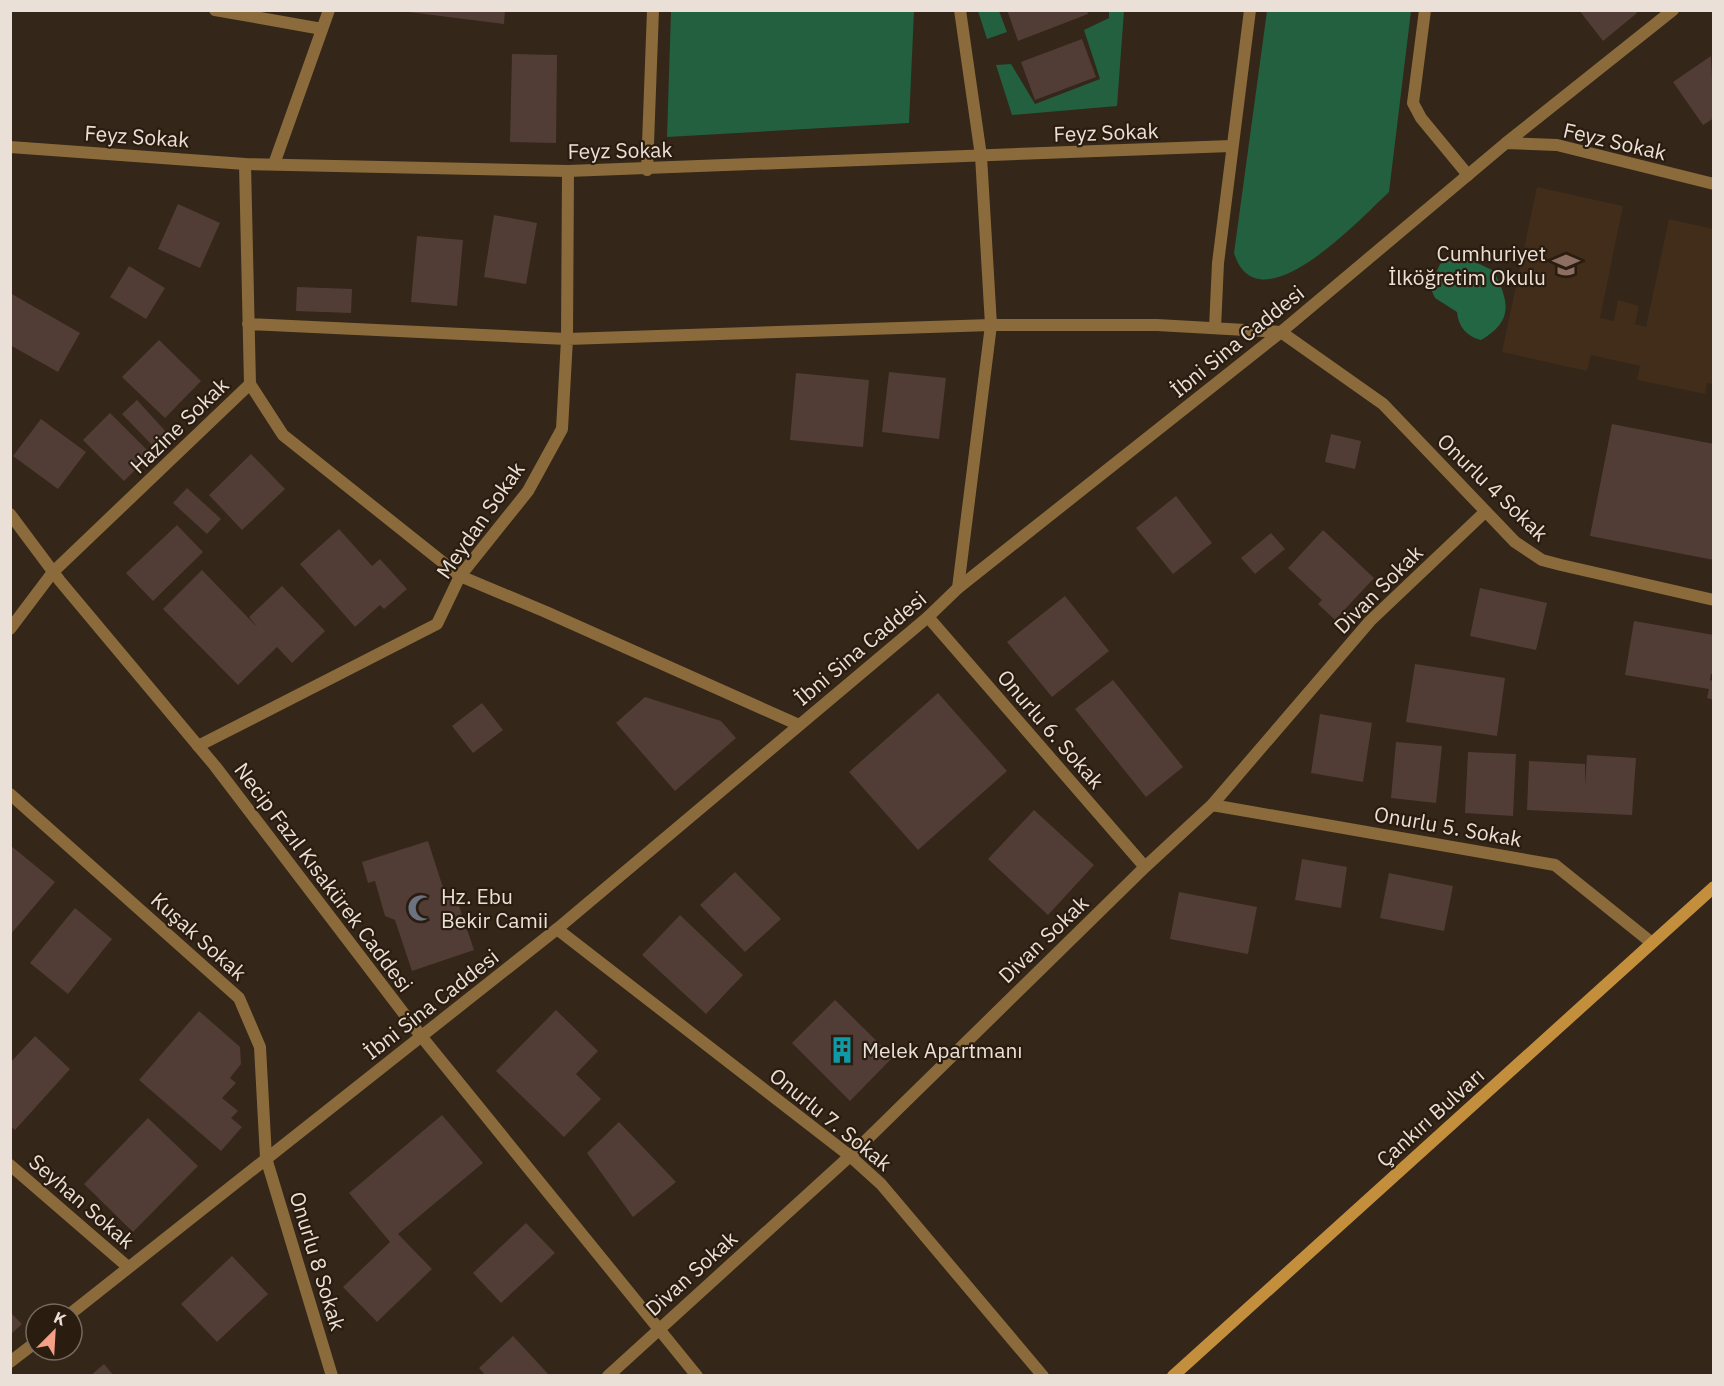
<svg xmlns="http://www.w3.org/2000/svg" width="1724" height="1386" font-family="'IBM Plex Sans',sans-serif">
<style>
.built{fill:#412d1a}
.green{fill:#22603f}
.forest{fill:#226643}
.building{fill:#513d35}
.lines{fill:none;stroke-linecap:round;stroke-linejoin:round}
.service{stroke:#8b6b3b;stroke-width:12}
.minor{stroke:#8b6b3b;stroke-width:12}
.tertiary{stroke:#8b6b3b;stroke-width:12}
.secondary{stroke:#c38f3d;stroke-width:12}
.labels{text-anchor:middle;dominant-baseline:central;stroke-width:4.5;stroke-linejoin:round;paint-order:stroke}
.street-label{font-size:21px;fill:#eae0d7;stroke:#2a1c0f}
.poi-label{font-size:21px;fill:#eae0d7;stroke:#2a1c0f;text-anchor:start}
</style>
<rect width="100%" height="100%" fill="#342618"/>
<path class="built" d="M1537,187L1623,206L1600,318L1614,321L1618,300L1639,306L1635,324L1646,327L1669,219L1713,229V384L1707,383L1705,394L1637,380L1640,366L1591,355L1587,371L1502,352Z"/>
<path class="green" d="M671,11H914L909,123L667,137Z
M978,11H999L1007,32L987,39Z
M1109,11H1124L1117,106L1012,115L996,65L1011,64L1035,104L1100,79L1084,30L1109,18Z
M1267,11H1411L1389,192C1362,217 1258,330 1234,253Z"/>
<path class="forest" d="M1461,255L1494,271C1509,302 1514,321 1481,340C1467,337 1458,326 1457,312L1435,298L1430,287L1440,264Z"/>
<path class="building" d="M393,10H505L504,24Z
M1007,10H1087L1088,14L1018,41Z
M1579,10H1635L1637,13L1603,41Z
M1082,39L1096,77L1035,100L1021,62Z
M512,54L557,55L556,143L510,142Z
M1711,56L1714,118L1703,125L1673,82Z
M178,204L220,223L200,268L158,249Z
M494,215L537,223L526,284L484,277Z
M417,236L463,240L457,306L411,302Z
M129,266L165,288L146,319L110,297Z
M297,287L352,289L351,313L296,311Z
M10,293L80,333L58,372L10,345Z
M159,340L201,381L165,418L122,377Z
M889,372L946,378L939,439L882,432Z
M796,373L869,380L863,447L790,440Z
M137,400L167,433L153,446L122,414Z
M110,413L151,454L124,481L83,440Z
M41,419L86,452L58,489L13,456Z
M1612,424L1714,444V560L1590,536Z
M1331,434L1361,441L1355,469L1325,462Z
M251,454L285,489L242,530L209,495Z
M187,488L221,519L207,534L173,503Z
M1176,496L1212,543L1173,574L1136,528Z
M177,525L203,552L153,601L126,573Z
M339,529L372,566L380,559L407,589L384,609L380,605L355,627L300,564Z
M1323,530L1374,578L1335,620L1318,604L1322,600L1288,568Z
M1271,533L1285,549L1255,574L1241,558Z
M202,570L258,628L249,617L282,586L325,631L292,663L277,647L238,685L163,609Z
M1480,588L1547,603L1536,650L1470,636Z
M1065,596L1109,651L1052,697L1007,642Z
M1634,621L1714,635V674H1711L1710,680L1714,681V700L1707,698L1709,689L1625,675Z
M1415,664L1505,678L1497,736L1406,722Z
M1113,680L1183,767L1146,797L1075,709Z
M938,693L1007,771L918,850L849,772Z
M645,697L721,721L736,738L675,791L616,723Z
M482,703L503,730L473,753L452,726Z
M1320,714L1372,723L1363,782L1311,773Z
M1396,742L1442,746L1436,803L1391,798Z
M1468,752L1516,754L1513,816L1465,813Z
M1587,755L1636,758L1632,815L1527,810L1529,761L1585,764V787Z
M1034,810L1094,865L1048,915L988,859Z
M428,841L447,900L456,897L474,950L412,971L395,920L385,916L375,881L368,883L362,862Z
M10,845L55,882L10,935Z
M1302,859L1347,867L1341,908L1295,900Z
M735,872L781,919L745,952L700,905Z
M1389,873L1453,886L1444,931L1380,918Z
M1179,892L1257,907L1248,954L1170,939Z
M75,908L112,939L68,994L30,963Z
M680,915L743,975L706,1014L642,955Z
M835,1000L893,1057L850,1101L792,1043Z
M556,1010L598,1051L576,1074L601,1099L564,1137L496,1071Z
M199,1011L240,1047L241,1064L230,1078L236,1083L222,1098L238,1111L231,1118L242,1127L221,1151L139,1080Z
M35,1036L70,1069L15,1130L10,1126V1063Z
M442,1115L483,1163L398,1234L432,1269L377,1322L343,1287L390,1242L349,1193Z
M148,1118L198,1166L133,1232L84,1184Z
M619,1122L676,1182L633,1217L587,1153Z
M526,1223L555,1253L501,1303L473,1273Z
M232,1256L268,1294L217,1342L181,1304Z
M10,1312L22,1324L10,1335Z
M513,1336L550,1376H486L479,1368Z
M104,1364L114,1376H90Z"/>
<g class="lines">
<path class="service" d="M215,10L322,29"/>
<path class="minor" d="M1425,10L1413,103L1421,118L1468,175
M274,164L329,10
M647,170L653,10
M248,324L567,339L991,325H1157L1281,332L1383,404L1515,542L1542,560L1561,565L1714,600
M1215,328L1218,263L1250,10
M250,384L283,435L460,576L546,612L799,725
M958,588L991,325L981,156L960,10
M928,617L1145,867
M10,629L53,572L250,384L245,164
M198,746L437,624L460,576L528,491L562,429L567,339L568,171
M10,794L239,998L260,1047L266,1158L332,1376
M1212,805L1555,865L1652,943
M557,929L850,1156L881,1184L1043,1376
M10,1165L128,1267
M608,1376L850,1156L1145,867L1212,805L1370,621L1485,512"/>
<path class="tertiary" d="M1506,143L1557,145L1714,184
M10,147L245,164L568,171L1231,146
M10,514L60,581L215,766L421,1036L697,1376
M70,1314L557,929L928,617L958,588L1281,332L1506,143L1673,10
M10,1362L36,1342"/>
<path class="secondary" d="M1173,1376L1714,887"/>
</g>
<defs>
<symbol id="school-bare" viewBox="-9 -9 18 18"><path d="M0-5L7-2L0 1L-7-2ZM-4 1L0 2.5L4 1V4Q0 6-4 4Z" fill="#8d6e63" stroke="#2a1c0f" stroke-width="2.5" paint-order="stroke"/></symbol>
<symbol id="mosque-bare" viewBox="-9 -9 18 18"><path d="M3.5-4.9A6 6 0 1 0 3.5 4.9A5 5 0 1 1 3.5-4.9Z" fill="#6b7280" stroke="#2a1c0f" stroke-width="2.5" paint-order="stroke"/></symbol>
<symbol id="building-bare" viewBox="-9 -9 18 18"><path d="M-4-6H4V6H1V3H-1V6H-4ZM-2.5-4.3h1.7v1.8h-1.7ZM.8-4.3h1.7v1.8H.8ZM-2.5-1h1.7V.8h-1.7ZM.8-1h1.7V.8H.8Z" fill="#0f9aa8" stroke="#2a1c0f" stroke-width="2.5" paint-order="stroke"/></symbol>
</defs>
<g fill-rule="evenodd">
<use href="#school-bare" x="1547" y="246" width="38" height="38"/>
<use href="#mosque-bare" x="402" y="889" width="38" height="38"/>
<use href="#building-bare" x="823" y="1031" width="38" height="38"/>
</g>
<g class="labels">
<g class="street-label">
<text transform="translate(1106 132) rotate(-2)">Feyz Sokak</text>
<text transform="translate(137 136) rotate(4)">Feyz Sokak</text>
<text transform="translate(1615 141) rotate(13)">Feyz Sokak</text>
<text transform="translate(620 150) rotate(-1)">Feyz Sokak</text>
<text transform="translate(1237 341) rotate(-39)">İbni Sina Caddesi</text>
<text transform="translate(179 425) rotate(-44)">Hazine Sokak</text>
<text transform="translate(1493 487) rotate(44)">Onurlu 4 Sokak</text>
<text transform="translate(480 520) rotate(-55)">Meydan Sokak</text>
<text transform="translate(1378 589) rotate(-45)">Divan Sokak</text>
<text transform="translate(860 648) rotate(-40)">İbni Sina Caddesi</text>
<text transform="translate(1051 729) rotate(49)">Onurlu 6. Sokak</text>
<text transform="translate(1448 826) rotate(10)">Onurlu 5. Sokak</text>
<text transform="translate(324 877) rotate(53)">Necip Fazıl Kısakürek Caddesi</text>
<text transform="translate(199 936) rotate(42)">Kuşak Sokak</text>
<text transform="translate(1043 939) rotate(-44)">Divan Sokak</text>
<text transform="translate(431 1004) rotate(-38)">İbni Sina Caddesi</text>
<text transform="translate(1430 1117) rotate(-42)">Çankırı Bulvarı</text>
<text transform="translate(831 1119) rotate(39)">Onurlu 7. Sokak</text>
<text transform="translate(82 1201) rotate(41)">Seyhan Sokak</text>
<text transform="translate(318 1261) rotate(73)">Onurlu 8 Sokak</text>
<text transform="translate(691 1273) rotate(-42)">Divan Sokak</text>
</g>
<g class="poi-label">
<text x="1546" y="253" text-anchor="end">Cumhuriyet<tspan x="1546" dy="24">İlköğretim Okulu</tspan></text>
<text x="441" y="896">Hz. Ebu<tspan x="441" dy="24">Bekir Camii</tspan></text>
<text x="862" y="1050">Melek Apartmanı</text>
</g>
</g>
<rect width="1724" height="1386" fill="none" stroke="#eae0d7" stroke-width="24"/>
<g transform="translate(54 1332) rotate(24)"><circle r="28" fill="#2a1c0f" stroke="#776a5f" stroke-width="1.5"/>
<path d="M0-4.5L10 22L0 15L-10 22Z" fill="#f49f86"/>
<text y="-9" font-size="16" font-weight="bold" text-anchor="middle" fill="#eae0d7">K</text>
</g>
</svg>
